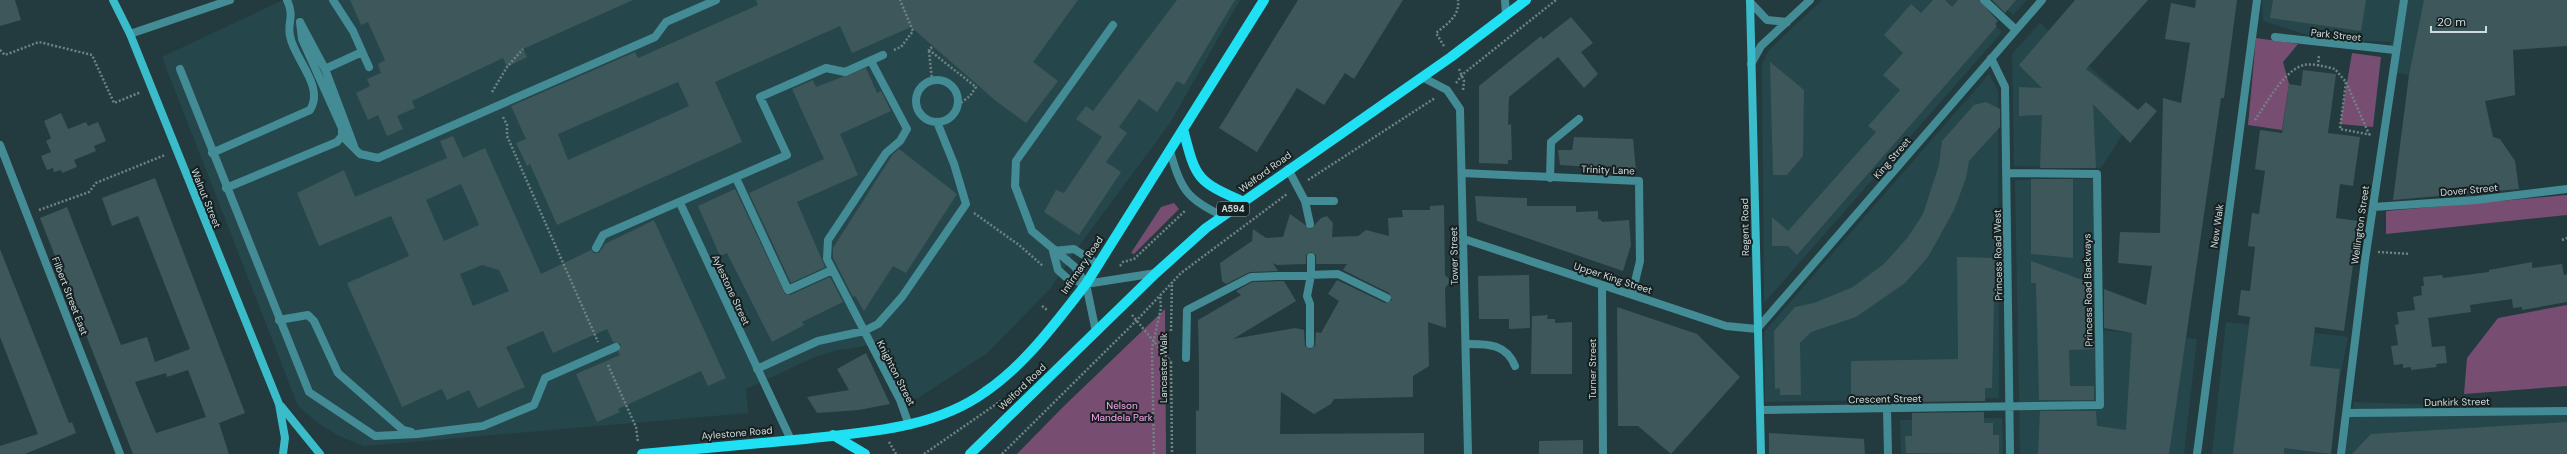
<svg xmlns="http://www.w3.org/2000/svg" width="2567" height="454" font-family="'DM Sans',sans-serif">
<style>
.built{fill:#25474b}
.green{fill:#784d72}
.building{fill:#3e575a;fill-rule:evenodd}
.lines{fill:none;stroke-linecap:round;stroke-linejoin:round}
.path{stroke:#6f8385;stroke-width:2.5;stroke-dasharray:2 2;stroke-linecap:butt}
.lane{stroke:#448c95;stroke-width:8}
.street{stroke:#448c95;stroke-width:8}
.secondary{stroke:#3abcca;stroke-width:8}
.primary{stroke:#20e1f3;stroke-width:10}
.labels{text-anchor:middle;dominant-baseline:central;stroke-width:4;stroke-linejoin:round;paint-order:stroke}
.shield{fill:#162021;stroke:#96a3a5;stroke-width:1}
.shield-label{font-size:9px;font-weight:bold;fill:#cddbdd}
.street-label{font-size:10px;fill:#cddbdd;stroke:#162021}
.park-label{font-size:10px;fill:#fba7ee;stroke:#162021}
</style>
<rect width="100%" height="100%" fill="#233b3e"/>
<path class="built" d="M283,0H1240L1170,123L1076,250L1050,289L986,354L918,398L905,401L874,342L861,347L838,350L815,357L746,389L748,413L364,446L339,436L318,423L298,406L162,57Z
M1822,0H1968L2002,32L1764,303L1762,64L1769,50Z
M1997,0H2027L2013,15Z
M2262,0H2567L2513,50L2515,95L2485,101L2409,75L2393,72L2391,42L2320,39L2263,21Z
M2040,23L2138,110L2101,168L2014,166L2012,54Z
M1989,74L1998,91L1999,398L1765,402L1764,332Z
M2097,179L2099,330L2197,339L2184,454H2020L2015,180Z
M2226,322L2348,337L2325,454H2212Z
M2354,402L2567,410V454H2343Z
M2002,418L2003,454H1901L1900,420Z"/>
<path class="green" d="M2256,38L2298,44L2283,62L2289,84L2282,130L2248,125Z
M2352,53L2381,57L2373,127L2340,124Z
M2567,195V215L2386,234V211Z
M1174,203L1179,209L1134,254L1131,253L1161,207Z
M2567,305V386L2464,394L2467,358L2498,318Z
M1165,309L1166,454H1017L1063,407Z"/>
<path class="building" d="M0,0H15L21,20L0,26Z
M350,0H633L523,49L527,57L507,67L503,58L412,101L415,108L397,116L403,129L387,136L378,115L368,120L356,93L370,86L367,79L381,73L378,64L385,60L368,22L361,25Z
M756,0H1078L1033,62L1058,81L1026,123L996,101L911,27L852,53L840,26L715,82L742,142L557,225L530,164L527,166L516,143L526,139L511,106L635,52L638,58L758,5ZM678,82L689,106L568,160L558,134Z
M1177,0H1235L1184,85L1177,81L1157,112L1139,99L1119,127L1127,133L1106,162L1121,172L1079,235L1044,212L1056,190L1064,193L1102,137L1076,119L1086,106L1093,111Z
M1298,0H1403L1354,79L1345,73L1324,105L1297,88L1257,152L1219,128Z
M1933,0H1945L1952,7L1958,0H1979L1998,21L1995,24L1997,26L1797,255L1788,246H1772V217L1788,231L1876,132L1868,126L1900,90L1883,75L1903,53L1884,35L1911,4L1921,13Z
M1992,0H2016L2005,13Z
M2075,0H2148L2086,69L2138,110L2146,102L2157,111L2130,143L2093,104L2096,168H2040L2042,115L2019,116V87L2042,88L2019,65Z
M2196,0H2237L2224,98H2221L2169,454H2038L2040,411H2096L2097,426L2126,430L2132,333L2104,328V289L2146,305L2152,266L2118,263L2120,232L2160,233L2163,98L2181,103L2190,43L2165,39L2171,3L2195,8Z
M2273,0H2366L2361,31L2270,18Z
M2424,0H2567V46L2513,50L2515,95L2485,101L2493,137L2500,139L2515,161L2519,189L2393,200L2409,75Z
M1571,17L1593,43L1581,52L1598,74L1584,88L1558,57L1509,97L1508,125L1511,124L1512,160H1508V164L1479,163V86L1541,36L1543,39Z
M1770,62L1804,90L1803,156L1787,175H1773Z
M866,68L877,93L881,91L891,111L840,134L858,175L797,202L825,267L791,283L749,193L824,159L792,89L813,80L816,87Z
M2303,70L2336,74L2328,133L2360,137L2353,186L2340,184L2336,218L2359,221L2344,331L2315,327L2310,366L2340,369L2331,454L2284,448V454H2233L2250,317L2238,315L2241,290L2250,291L2255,247L2248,246L2252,213L2259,214L2265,171L2255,169L2260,130L2282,133L2289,84L2301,86Z
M1986,102L2000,109V127L1969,161L1966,178L1954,210L1928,257L1905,283L1856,317L1811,332L1800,343L1801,395H1780V388L1775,389L1774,331L1795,307L1814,303L1853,287L1885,263L1908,237L1923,214L1939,165L1942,141L1974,105Z
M61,113L68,129L86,122L88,126L98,122L106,141L94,146L96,151L74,160L77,167L62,173L61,170L54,172L53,168L47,170L41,156L51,152L46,141L51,138L44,121Z
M453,136L463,158L485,148L541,274L591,250L594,253H599L605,244L654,220L726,378L708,386L701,371L618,409L620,412L597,422L576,374L620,355L618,352L621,344L613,342L607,329L553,353L543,331L506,347L525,387L478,408L469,390L447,400L442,389L402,407L347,283L409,256L391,216L319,246L297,193L344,170L355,197L447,158L440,141ZM461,184L479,225L444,241L426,200ZM482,265L499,270L509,291L473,306L460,274Z
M1574,137L1633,139L1636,170L1560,165L1558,150H1572Z
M899,149L957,194L906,273L893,266L864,311L855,296L853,297L833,258V248L893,154Z
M155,178L245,413L219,423L229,454H133L40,218L67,207L121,345L147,337L155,362L190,349L138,216L112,226L102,198ZM188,370L206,417L156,433L135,382L166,373L167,377Z
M2031,179H2073V258L2031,254Z
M735,189L785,294L790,295L830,277L843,302L802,322L804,325L772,342L727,253L720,256L698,206Z
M1475,196L1527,198V206H1576V212L1598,211V219L1601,220L1602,222L1629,220L1631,245L1623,271L1477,221Z
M1444,205L1445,275L1451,281L1445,288L1446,328L1428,322L1429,366L1413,376V397L1334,399L1331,404L1314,414L1281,392L1280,434L1424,433V454H1196V410L1199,411V365L1198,320L1241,295L1236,291L1252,282L1284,281L1296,301L1233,339L1295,328L1304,330L1305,346L1310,349L1315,346L1316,332L1321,333L1339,301L1328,294L1337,280L1385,303L1392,300L1389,293L1343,270L1347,264H1316V255L1311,252L1306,255V264L1277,265L1273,263L1278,271L1250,272L1226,284L1222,281L1220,263L1252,241L1253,229L1266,238L1283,237L1290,214L1311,229L1321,218L1327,216L1333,223L1332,237L1358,236L1366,230L1389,236L1388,218L1403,217L1402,210H1430V206Z
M0,249L69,423L72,422L76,433L25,454H0V446L38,434L0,337Z
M1957,257L1995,258L1992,388H1985V401L1912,402V397L1851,398V361L1958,359Z
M2031,261L2093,284L2094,349L2069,350L2070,386H2094V400H2039L2036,283H2031Z
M2532,262V268L2562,264L2564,275L2567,274V302L2522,310V307L2513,308L2512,299L2470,305L2471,312L2428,318L2432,347L2445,346L2447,363L2436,364L2437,367L2411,370V367L2403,368V364L2394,365L2391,346L2398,345L2395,325L2399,324L2397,312L2415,310L2413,297L2422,295L2421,286H2424L2423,277L2442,275L2443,278L2489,272V270Z
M1529,275L1530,328L1509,329V319H1479L1478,276Z
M1617,307L1697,334L1740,377L1671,454L1638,426H1618Z
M1548,315L1547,319H1555V323L1572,322V374H1531L1532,316Z
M866,353L890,404L859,410L817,413L807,397L849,390L837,369Z
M1984,412V423H1993V435H1999V454L1906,453L1905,436H1912V413Z
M2567,422V454H2352L2371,434Z
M1769,433L1864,439L1865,454H1769Z
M1583,440V454H1539V441Z"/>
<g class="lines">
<path class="path" d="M1444,46L1436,33C1447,24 1460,16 1458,0
M932,47L929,50L976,87L970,96L958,105
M0,50L5,55L39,42L92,55L114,103L141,92
M894,50L901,47L913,31L900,0
M929,51L932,80
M2318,66L2319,55
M1459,69L1464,81L1463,90
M2346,82L2369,134
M1456,83L1463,74L1556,0
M492,92L507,67L523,49
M503,117L507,125V136L598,342
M2255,120C2266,104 2284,70 2304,65C2313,63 2326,67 2335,69L2346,82L2340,129L2372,135
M1308,180L1435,98
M39,210L89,192L96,183L165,155
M974,213L1019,245L1043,266
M2562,240L2567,238
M2378,252L2410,254
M1120,266L1123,262L1134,259L1186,210
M1042,306L1047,310
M1132,315L1171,362
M1171,331L1172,282
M1171,362L1172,454
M608,365L636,427L638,442
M889,442L896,454
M924,454L1005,398
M1002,454L1137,320L1181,273L1287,194
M1154,454L1152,348L1161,308L1160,295"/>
<path class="lane" d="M333,0L353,31L369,67
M301,24L325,69L354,146
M2275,37L2395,50
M871,61L907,129L900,141L886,153L828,240L827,259L900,400L909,425
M180,69L309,392L375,436L417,434L483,426L534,405L545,378L616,347
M325,69L362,52
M916 101a21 21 0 1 1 42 0a21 21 0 1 1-42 0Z
M342,136L360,154L378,158L655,37L666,22L716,0
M1170,151C1181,189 1186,199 1223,216
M212,153L310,110C325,86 294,59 290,36C287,21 295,18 287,0
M1288,169L1305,201L1310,224
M736,178L788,290L832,270
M1550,178L1551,142L1579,119
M226,188L337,142L342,136V128L302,39L300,22
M1305,201H1334
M680,203L791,440
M596,248L603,235L787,155L760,97L826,68L845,72L883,55
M1053,251L1058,270L1068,279L1086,284L1156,273
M1053,251L1074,249L1099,265
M279,320L308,315L314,321L338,373L403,430L411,432
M1096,332L1086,284L1075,267L1032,231L1015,186L1016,161L1113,25
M1310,344V304L1307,296L1311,275V257
M1466,344C1487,344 1506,343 1515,366
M1186,358L1187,310L1251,277L1338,274L1387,298
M757,369L818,341L864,331L878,324L902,297L966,204L954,164L937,122"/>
<path class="street" d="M1505,0L1506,15
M1984,0L2015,29
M1750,2L1767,20L1787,22
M130,34L230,0
M1991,58L2005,87L2010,454
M1751,64L1761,46L1810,0
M1422,77L1447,90L1460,109L1468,454
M0,145L120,454
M1462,173L1639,181L1640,261L1632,294
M2373,207L2476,200L2567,189
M1464,239L1726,326L1757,329L2042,0
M1602,285L1603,454
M1887,409L1888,454
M1760,410L2100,405L2097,174L2007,173
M2348,413L2567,411
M2197,454L2257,0
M2341,454L2365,260L2404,0"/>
<path class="secondary" d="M113,0L130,34L279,404L285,438L283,454
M1750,0L1761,454
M281,406L320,454"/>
<path class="primary" d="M1183,129C1196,179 1196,181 1244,202
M833,435L865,454
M642,454C697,449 751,444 805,439C866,432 934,429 985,392C1026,364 1056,322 1086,284L1264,0
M970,454L1156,273L1206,228L1451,57L1526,0"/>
</g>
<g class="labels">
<rect class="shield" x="1217" y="202" width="32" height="14" rx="3"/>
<g class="shield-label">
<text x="1233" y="209">A594</text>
</g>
<g class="street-label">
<text transform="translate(2336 35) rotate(6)">Park Street</text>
<text transform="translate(1892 158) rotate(-49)">King Street</text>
<text transform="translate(1608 170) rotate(2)">Trinity Lane</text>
<text transform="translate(1265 172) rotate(-36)">Welford Road</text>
<text transform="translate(2469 190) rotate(-5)">Dover Street</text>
<text transform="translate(206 198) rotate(68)">Walnut Street</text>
<text transform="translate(2360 225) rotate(-82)">Wellington Street</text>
<text transform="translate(2217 226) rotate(-82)">New Walk</text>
<text transform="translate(1745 227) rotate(-91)">Regent Road</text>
<text transform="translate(1998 255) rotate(-91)">Princess Road West</text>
<text transform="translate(1454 256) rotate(-91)">Tower Street</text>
<text transform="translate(1082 265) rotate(-56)">Infirmary Road</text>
<text transform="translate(1613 278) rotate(18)">Upper King Street</text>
<text transform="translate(731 290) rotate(65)">Aylestone Street</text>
<text transform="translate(2088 290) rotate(-91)">Princess Road Backways</text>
<text transform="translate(70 296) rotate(69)">Filbert Street East</text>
<text transform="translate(1163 368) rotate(-90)">Lancaster Walk</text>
<text transform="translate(1592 369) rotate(-90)">Turner Street</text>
<text transform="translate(896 373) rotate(63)">Knighton Street</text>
<text transform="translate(1022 387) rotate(-44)">Welford Road</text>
<text transform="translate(1885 399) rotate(-1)">Crescent Street</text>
<text transform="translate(2457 402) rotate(-1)">Dunkirk Street</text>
<text transform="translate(737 433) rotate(-5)">Aylestone Road</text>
</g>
<g class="park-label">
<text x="1122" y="405">Nelson<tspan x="1122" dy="12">Mandela Park</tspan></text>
</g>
</g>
<path d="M2431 26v6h55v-6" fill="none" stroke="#cddbdd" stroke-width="2"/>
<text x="2437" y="26" font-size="12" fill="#cddbdd" stroke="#162021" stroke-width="3" paint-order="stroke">20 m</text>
</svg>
